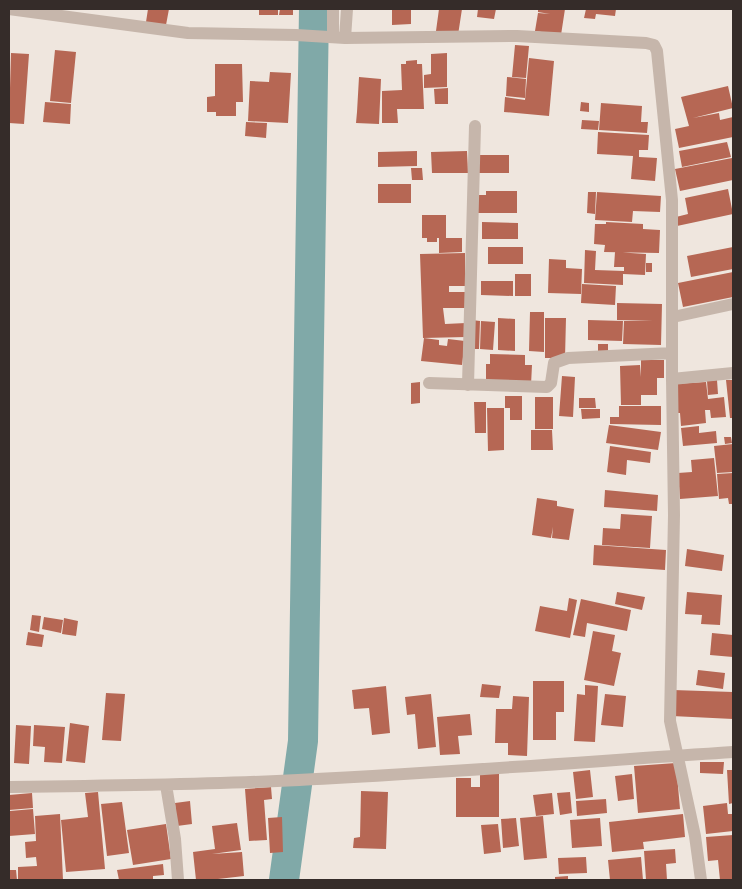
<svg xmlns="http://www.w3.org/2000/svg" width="742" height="889" font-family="'Noto Sans',sans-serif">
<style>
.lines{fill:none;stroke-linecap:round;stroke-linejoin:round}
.river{stroke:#80a9a8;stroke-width:30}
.building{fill:#b66754}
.minor{stroke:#c6b6ab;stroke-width:12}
</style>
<rect width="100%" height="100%" fill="#efe6de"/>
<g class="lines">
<path class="river" d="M284,880L303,741L314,9"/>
</g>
<path class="building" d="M148,9H169L166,25L146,22Z
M259,9H278V15H259Z
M280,9H293V15H279Z
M392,9H411V24L392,25Z
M439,9H462L458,35L436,31Z
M478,9H496L494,19L477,17Z
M538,9H565L561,35L535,31L538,13L550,14L538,12Z
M586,9H616L615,16L596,14L595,19L584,18Z
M515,45L529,46L526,78L512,77Z
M55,50L76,52L71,103L50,101Z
M11,53L29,54L24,124L9,123Z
M447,53V87L424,88V75L431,74V54Z
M529,58L554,61L549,116L504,112L505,97L525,100Z
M417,60V64H422L424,109H397L398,123H382V91L402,90L401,64H406V61Z
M215,64H242L243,102H236V116H216V112H207V97L215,96Z
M270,72L291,73L288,123L248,121L250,81L269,82Z
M359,77L381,79L379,124L356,123L357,112H367H357Z
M507,77L526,79L525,98L506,96Z
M728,86L733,108L693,118L719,113L720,120L733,117V137L679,148L675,129L689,126L681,97Z
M448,88V104H435L434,89Z
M45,102L71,104L70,124L43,122Z
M581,102L589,103V112L580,111Z
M601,103L642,106L641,122H648L647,133L599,130Z
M582,120L599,121L598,130L581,129Z
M246,122L267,123L266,138L245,136Z
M598,132L649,135L648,150H639V157L657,158L655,181L631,179L633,156L597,154Z
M727,142L731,157L682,167L679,151Z
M417,151V166L378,167V152Z
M467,151L468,173H432L431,152Z
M476,155H509V173H476Z
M732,158L733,180L680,191L675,169Z
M411,168H422L423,180H412Z
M378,184H411V203H378Z
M728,189L733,214L677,226L676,217L688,214L685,198Z
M486,191H517V213H477V195H486Z
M588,192H596L595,214L587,213Z
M597,192L661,196L660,212L633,211L632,222L595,220Z
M422,215H446V238H462V252L439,253V238H437V242H427V238H422Z
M482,222L518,223V239H482Z
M606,222L643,224V229L660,230L659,253L604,252L605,245L594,244L595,224H606Z
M488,247H523V264H488Z
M733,247V269L691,277L687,256Z
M585,250L596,251L595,270L624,271V267H614L615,252L646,254L645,275L623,274V285L584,283Z
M465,253V286H449V292H465L466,308H443L445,324L466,323V337L423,338L420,254Z
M549,259L566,260V268L582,269L581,294L548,293Z
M646,263H652V272H646Z
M733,272V297L683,307L678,283Z
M515,274H531V296H515Z
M481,281H513V296L481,295Z
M582,284L616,286L615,305L581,303Z
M617,303L662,304L661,345L623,344L624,321H653L617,320Z
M530,312H544V352L529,351Z
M498,318L515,319V351L498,350Z
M545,318H566L565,358H545Z
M472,320L480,321L479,349H470Z
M588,320L623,321L622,341L588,340Z
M481,321L495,322L493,350L480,349Z
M424,338L439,340V345L447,346L448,339L465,341L462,365L421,361Z
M598,344H608V353L598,352Z
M490,354L525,355V365H532L531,385L486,384V364H490Z
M641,360H664V378H657V395H641V405H621L620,366L640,365L641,377Z
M562,376L575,377L573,417L559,416Z
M717,380L718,394L708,395L707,381Z
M726,380H733V418H730Z
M420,382V403L411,404V383Z
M706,382L708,399L724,397L726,417L711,418L710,410H705L706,423L681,426L680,413H676L673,384Z
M505,396H522V420H510V408H505Z
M535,397H553V429H535Z
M579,398H595L596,408H579Z
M474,402H486V433H475Z
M619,406H661V425L610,424V417H619Z
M487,408H504V450L488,451Z
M581,409H600V418L582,419Z
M609,425L661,432L658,450L606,443Z
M699,426V433L716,431L717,443L683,446L681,428Z
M531,430H552L553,450H531Z
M724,437H731L732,443L725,444Z
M733,444V472L717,473L714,446Z
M610,446L651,452L650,463L627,460L626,475L607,472Z
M714,458L718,496L680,499L678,473L692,472L691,460Z
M733,473V504H729L728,498L719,499L717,474Z
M605,490L658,495L657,511L604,507Z
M537,498L557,501V506L574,509L569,540L552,538L553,527L551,538L532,535Z
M621,514L652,516L650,548L602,545L603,528L620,529Z
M594,545L666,550L665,570L593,565Z
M687,549L724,555L722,571L685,566Z
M617,592L645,597L642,610L615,604Z
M687,592L722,595L720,625L701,624L702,615L685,614Z
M569,598L577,600L570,638L535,631L540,606L567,611Z
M581,599L631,610L627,631L587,623L585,637L573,635Z
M32,615L41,616L39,632L30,630Z
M44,617L63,620L61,633L42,629Z
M64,618L78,621L76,636L62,634Z
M593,631L615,635L612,651L621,653L614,686L584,680Z
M28,632L44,635L42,647L26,645Z
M712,633L733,635V657L710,655Z
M698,670L725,673L723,689L696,685Z
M533,681H564V712H556V740H533Z
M482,684L501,686L499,698L480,697Z
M585,685L598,686L595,742L574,741L577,694L585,695Z
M386,686L390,733L372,735L369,708L354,709L352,690Z
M673,690L733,692V719L672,716Z
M106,693L125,694L121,741L102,740Z
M431,694L436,747L418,749L415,714L407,715L405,697Z
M605,694L626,696L623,727L601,725Z
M513,696L529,697L527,756L508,755V743H495L496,709H512Z
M470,714L472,735L458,736L460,754L440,755L437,717Z
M70,723L89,726L85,763L66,761Z
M16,725L31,726L29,764L14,763Z
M34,725L65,727L62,763L44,762L45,747L33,746Z
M700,762H724L723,774L700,773Z
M676,763L680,809L638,813L634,766Z
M590,770L593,797L576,799L573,772Z
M727,770H733V803L729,804Z
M480,774H499V817H456V778H471V787H480Z
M632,774L634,799L618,801L615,776Z
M271,787L272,799L264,800L267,840L249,841L245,789Z
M361,791L388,792L386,849L353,848L354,838L360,837Z
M98,792L105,869L66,872L61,820L88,817L85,793Z
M570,792L572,813L560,815L557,793Z
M32,793L33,808L9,810V795Z
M552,793L554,814L536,816L533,795Z
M606,799L607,813L577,816L576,801Z
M190,801L192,824L177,826L175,803Z
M122,802L129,853L107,856L101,804Z
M727,803L728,814H733V831L706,834L703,806Z
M33,809L35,834L9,836V813H10V811Z
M60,814L63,880H18V867L37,866L36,857L26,858L25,842L36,841L35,816Z
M683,814L685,837L643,842L644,849L612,852L609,822Z
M543,816L547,858L524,860L520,818Z
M282,817L283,852L270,853L268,818Z
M516,818L519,846L503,848L501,819Z
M600,818L602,846L572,848L570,820Z
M237,823L241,850L212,854L242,852L244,876L218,879V880H196L193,852L215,849L212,826Z
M166,824L171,859L133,865L127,830Z
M498,824L501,852L484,854L481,825Z
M733,835V880H720L718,860L708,861L706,837Z
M675,849L676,863L666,864L667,880H646L644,851Z
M586,857L587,873L559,874L558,858Z
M641,857L643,880H610L608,860Z
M163,864L164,875L153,876V880H119L117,870Z
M9,870H16L17,880H9Z
M568,876V880H555V877Z"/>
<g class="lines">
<path class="minor" d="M9,9L188,33L296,35L345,38L517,36L646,43L654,45L657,51L672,200V379L674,515L670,721L695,836L701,880
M333,37V9
M345,38L347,9
M673,317L733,304
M672,379L733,373
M429,383L547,387L551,383L554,363L568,358L672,353
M468,385L475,126
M166,785L175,839L178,880
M9,787C98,786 188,785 277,781C429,774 581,762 733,752"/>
</g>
<rect width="742" height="889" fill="none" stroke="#352c29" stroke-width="20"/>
</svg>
